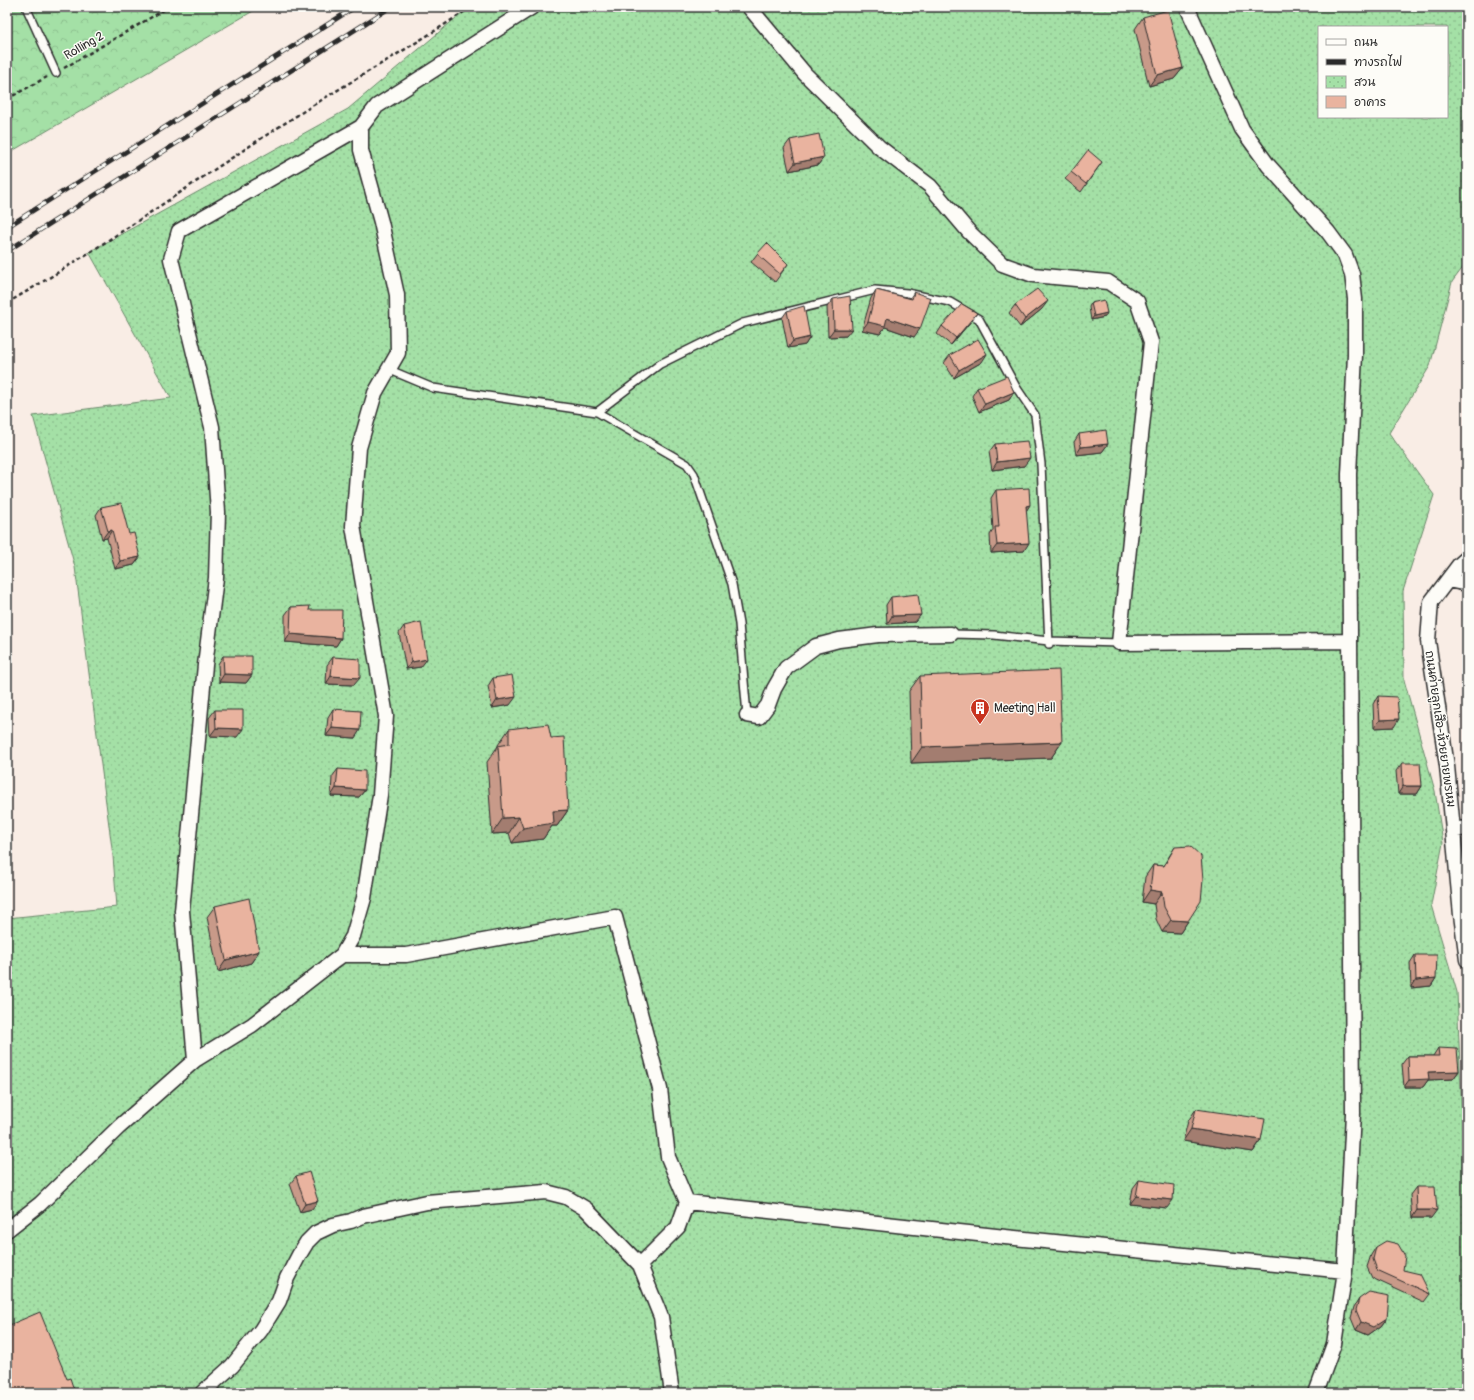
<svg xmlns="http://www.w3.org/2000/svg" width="1474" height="1400" font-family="Pangolin,'Playpen Sans Thai',sans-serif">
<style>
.forest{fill:url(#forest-crowns);stroke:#688668}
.park{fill:url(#park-dots);stroke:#688668;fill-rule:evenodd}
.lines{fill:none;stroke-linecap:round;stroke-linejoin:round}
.service-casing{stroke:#2b2b2b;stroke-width:10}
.minor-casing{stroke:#2b2b2b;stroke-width:17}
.path{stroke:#2b2b2b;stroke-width:2.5;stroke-dasharray:4 3;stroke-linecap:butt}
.service{stroke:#fdfcf7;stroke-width:7}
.minor{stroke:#fdfcf7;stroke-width:14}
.rail-casing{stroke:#2b2b2b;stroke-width:4.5}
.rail{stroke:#fdfcf7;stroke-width:3;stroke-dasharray:9;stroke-linecap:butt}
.wall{fill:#c89a89;stroke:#2b2b2b}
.shaded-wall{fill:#a37d6f;stroke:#2b2b2b}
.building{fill:#e9b39f;stroke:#2b2b2b}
.labels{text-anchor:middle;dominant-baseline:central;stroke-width:3;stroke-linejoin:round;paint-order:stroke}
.street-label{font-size:12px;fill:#2b2b2b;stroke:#fdfcf7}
.poi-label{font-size:12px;fill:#2b2b2b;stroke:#fdfcf7;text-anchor:start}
</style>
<defs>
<pattern id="forest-crowns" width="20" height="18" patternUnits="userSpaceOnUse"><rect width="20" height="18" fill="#a4e0a6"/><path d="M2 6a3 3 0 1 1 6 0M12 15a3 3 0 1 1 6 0" fill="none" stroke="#8dc08f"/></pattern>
<pattern id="park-dots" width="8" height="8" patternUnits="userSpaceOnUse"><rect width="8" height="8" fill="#a4e0a6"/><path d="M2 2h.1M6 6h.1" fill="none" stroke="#8dc08f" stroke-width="1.8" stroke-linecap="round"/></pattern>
</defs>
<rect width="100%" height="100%" fill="#f9ede5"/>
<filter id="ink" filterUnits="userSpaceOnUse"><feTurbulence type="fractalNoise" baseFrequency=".025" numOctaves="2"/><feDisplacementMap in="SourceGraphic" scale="8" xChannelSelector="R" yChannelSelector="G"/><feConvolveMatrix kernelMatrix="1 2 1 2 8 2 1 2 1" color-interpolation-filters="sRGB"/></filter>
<g filter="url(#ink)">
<path class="forest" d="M7,7H260L7,154Z"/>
<path class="park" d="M474,7H1467V262L1452,282L1430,366L1389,433L1434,495L1403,591L1404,680L1435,791L1443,843L1431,905L1457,992L1467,1241L1466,1393H7V918L117,907L113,856L75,567L33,416L171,398L89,252L348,109L463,12ZM1319,27H1447V117H1319Z"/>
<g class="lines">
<defs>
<path id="service" d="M26,7L56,73
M390,370L433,388L597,412L660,364L743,323L875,290L907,293L950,302L979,319L1016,387L1035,415L1041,464L1049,644
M597,412L687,464L694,474L732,584L739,624L747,715
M951,634L994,635L1049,641L1119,643"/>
<path id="minor" d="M749,7L805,74L879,147L930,186L969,232L1002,264L1033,275L1108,282L1137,301L1151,342L1119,643L1350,641
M1187,7L1242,129L1268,165L1328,232L1345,255L1352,274L1355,299V355L1349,474L1353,1113L1345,1271L1334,1344L1316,1393
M1467,558L1459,565L1431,602L1428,641L1447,766L1461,915L1467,960
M1448,580L1467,584
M747,715L759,717L768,705L774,689L786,668L816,646L839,640L878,635L951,634
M1453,830L1467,828
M342,955H406L615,917L660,1089L668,1157L687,1202L678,1227L640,1265
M195,1060L182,911L205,665L216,578L218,512L212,427L171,259L179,231L361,127
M687,1202L1005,1237L1345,1271
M7,1230L40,1204L119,1127L195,1060L252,1025L342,955L353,936L364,898L380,795L386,716L353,526L359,448L375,393L398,353L397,295L381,222L361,150V127L377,106L532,7
M202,1393L232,1366L261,1330L279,1301L287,1278L299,1255L307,1242L316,1233L333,1225L351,1221L363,1216L427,1202L546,1192L566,1197L586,1209L640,1265L661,1317L672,1393"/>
</defs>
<use href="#service" class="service-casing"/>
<use href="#minor" class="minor-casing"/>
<path class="path" d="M64,68L169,7
M7,99L47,77
M7,303C109,244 204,174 304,111C359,76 417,44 471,7"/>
<use href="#service" class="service"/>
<use href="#minor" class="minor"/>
<defs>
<path id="rail" d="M7,227L355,7
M7,251L391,7"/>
</defs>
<use href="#rail" class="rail-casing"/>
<use href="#rail" class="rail"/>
</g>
<path class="wall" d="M1143,17L1183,68L1174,79L1149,86L1135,29Z
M790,140L824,157L818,165L789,171L784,148Z
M1102,162L1081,192L1065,179L1071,172Z
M757,254L788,264L775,282L751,262Z
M876,290L910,298L914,292V337L885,327L880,334L862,330L871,298Z
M833,299L846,336L828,337L827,307Z
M1091,303L1105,317L1091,320L1089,307Z
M1015,305L1042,309L1020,327L1009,313Z
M787,311L810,337L805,345L788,348L782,318Z
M972,320L951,345L937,334L942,326Z
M950,355L982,362L954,378L944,363Z
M977,388L1014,392L1009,400L979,412L972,396Z
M1079,434L1108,444L1102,452L1076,455L1074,442Z
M995,444L1024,466L992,470L989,452Z
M996,490L1026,511L1024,551L991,553L990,535L993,530L991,498Z
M101,507L129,534L140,557L134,565L115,569L107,538L102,539L96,515Z
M891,597L915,622L887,624L886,605Z
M291,607L309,610L341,638L336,646L285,642V615Z
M404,626L421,667L406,669L399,633Z
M223,656L252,675L246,683L219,682L218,664Z
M333,657L354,685L326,684L327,665Z
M920,676L1062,742L1051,758L911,763L909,691Z
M493,678L510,705L492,708L488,686Z
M1378,696L1394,727L1374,728L1373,704Z
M333,709L355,738L326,736L328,717Z
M215,710L237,737L210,736L209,718Z
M509,729L568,810L557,826H552L543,839L512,843L509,833L492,834L487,762L498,746V745Z
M1402,763L1422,786L1417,794H1398L1396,771Z
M338,769L365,790L359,797L331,796L332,777Z
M1175,847L1188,921L1180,933L1162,932L1156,919L1154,904L1142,902L1145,877L1153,865L1163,866Z
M215,906L259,951L251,963L218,972L207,917Z
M1415,955L1436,978L1431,986L1411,988L1410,963Z
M1438,1048L1459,1071L1453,1079L1428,1080L1423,1087H1404L1402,1064L1408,1056H1433Z
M1196,1109L1261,1140L1253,1152L1183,1141L1188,1121Z
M296,1176L312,1209L300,1212L290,1184Z
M1139,1180L1167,1208L1130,1204L1133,1188Z
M1416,1187L1431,1218H1412L1410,1195Z
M1376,1247L1430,1294L1424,1302L1372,1278L1367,1267L1371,1255Z
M1359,1299L1387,1318L1381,1326L1368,1335L1356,1330L1351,1318L1354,1307Z"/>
<path class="shaded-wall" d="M1183,68L1174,79L1149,86L1157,75Z
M824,157L818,165L789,171L795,163Z
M1048,301L1042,309L1020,327L1025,319Z
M977,313L972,320L951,345L956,338Z
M1107,313L1105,317L1091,320L1094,316Z
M887,318L920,329L914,337L885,327L880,334L862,330L868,322Z
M834,329H852L846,336L828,337Z
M810,337L805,345L788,348L793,341Z
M987,354L982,362L954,378L959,370Z
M1014,392L1009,400L979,412L985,404Z
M1108,444L1102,452L1076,455L1081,447Z
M1030,458L1024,466L992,470L997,462Z
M1030,505L1025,513L1026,506Z
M112,530L107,538L102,539L108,531Z
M1029,543L1024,551L991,553L997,545Z
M140,557L134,565L115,569L120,561Z
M921,615L915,622L887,624L892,616Z
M290,634L341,638L336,646L285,642Z
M427,659L421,667L406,669L412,662Z
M224,674L252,675L246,683L219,682Z
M331,676L360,678L354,685L326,684Z
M516,697L510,705L492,708L497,700Z
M1399,719L1394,727L1374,728L1380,720Z
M216,728L243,729L237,737L210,736Z
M332,728L360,730L355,738L326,736Z
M1062,742L1051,758L911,763L922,747Z
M1403,786H1422L1417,794H1398Z
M336,788L365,790L359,797L331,796Z
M568,810L557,826H552L543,839L512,843L523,828L553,811Z
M519,817L509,833L492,834L503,818Z
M1150,890L1162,892L1154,904L1142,902Z
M1171,920L1188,921L1180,933L1162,932Z
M259,951L251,963L218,972L226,960Z
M1436,978L1431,986L1411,988L1416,980Z
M1459,1071L1453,1079L1428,1080L1423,1087H1404L1409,1080L1428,1072Z
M1191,1129L1261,1140L1253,1152L1183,1141Z
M1136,1196L1173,1200L1167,1208L1130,1204Z
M318,1201L312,1209L300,1212L305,1204Z
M1417,1210H1437L1431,1218H1412Z
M1387,1318L1381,1326L1368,1335L1356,1330L1361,1322Z"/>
<path class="building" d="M1168,10L1183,68L1157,75L1143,17Z
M819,134L824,157L795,163L790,140Z
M1088,150L1102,162L1086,184L1071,172Z
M767,243L788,264L780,274L757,254Z
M1037,289L1048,301L1025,319L1015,305Z
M876,290L912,299L914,292L931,298L920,329L887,318L885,326L868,322Z
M850,296L852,329H834L833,299Z
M1104,300L1107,313L1094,316L1091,303Z
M962,304L977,313L956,338L942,326Z
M804,306L810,337L793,341L787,311Z
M978,339L987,354L959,370L950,355Z
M1007,376L1014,392L985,404L977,388Z
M1106,430L1108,444L1081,447L1079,434Z
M1027,441L1030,458L997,462L995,444Z
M1029,488L1030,505L1026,506L1029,543L997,545L995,527H999L996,490Z
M121,503L129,534L134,533L140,557L120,561L112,530L108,531L101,507Z
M918,594L921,615L892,616L891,597Z
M310,606L309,610H342L341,638L290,634L291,607Z
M421,622L427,659L412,662L404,626Z
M223,656H252V675L224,674Z
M333,657L360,659V678L331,676Z
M1059,670L1062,742L922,747L920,676Z
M512,675L516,697L497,700L493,678Z
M1378,696L1397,697L1399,719L1380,720Z
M333,709L361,711L360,730L332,728Z
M215,710H243V729L216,728Z
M548,724L551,738L564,737L568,810L553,811L554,823L523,828L519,817L503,818L498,746L509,744V729Z
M1402,763H1420L1422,786H1403Z
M338,769L365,771V790L336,788Z
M1190,846L1201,856L1203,880L1201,901L1188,921L1171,920L1164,907L1162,892L1150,890L1153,865L1164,866L1175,847Z
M249,898L259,951L226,960L215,906Z
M1415,955H1437L1436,978L1416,980Z
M1438,1048L1457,1049L1459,1071L1428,1072L1429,1079L1409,1080L1408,1056H1439Z
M1196,1109L1265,1119L1261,1140L1191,1129Z
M309,1172L318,1201L305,1204L296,1176Z
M1139,1180L1174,1185L1173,1200L1136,1196Z
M1416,1187H1435L1437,1210H1417Z
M1386,1241L1398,1244L1405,1256L1403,1270L1420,1274L1430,1294L1377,1270L1373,1259L1376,1247Z
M1369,1292L1389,1296L1387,1318L1373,1327L1361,1322L1356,1310L1359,1299Z
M40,1312L67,1379L70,1378L75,1393H7V1326Z"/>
</g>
<defs>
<symbol id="building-pin" viewBox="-11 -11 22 30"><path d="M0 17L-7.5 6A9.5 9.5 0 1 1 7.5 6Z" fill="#c8321e" stroke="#fdfcf7"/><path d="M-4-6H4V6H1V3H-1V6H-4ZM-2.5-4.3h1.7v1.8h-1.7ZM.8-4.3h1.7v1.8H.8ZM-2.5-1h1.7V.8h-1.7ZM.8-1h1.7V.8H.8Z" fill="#fff"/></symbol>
</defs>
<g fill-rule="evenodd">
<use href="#building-pin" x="969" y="697" width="22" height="30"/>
</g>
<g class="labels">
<g class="street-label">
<text transform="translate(84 46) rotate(-30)">Rolling 2</text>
<text transform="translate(1440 729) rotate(82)">ถนนค่ายลูกเสึอ-ห้วยยายพรหม</text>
</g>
<g class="poi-label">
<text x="994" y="708">Meeting Hall</text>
</g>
</g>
<rect width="1474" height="1400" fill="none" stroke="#fdfcf7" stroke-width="24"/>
<rect x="12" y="12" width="1450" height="1376" fill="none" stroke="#2b2b2b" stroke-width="1.5" filter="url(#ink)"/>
<rect x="1318" y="26" width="130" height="92" fill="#fdfcf7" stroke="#a9a8a5"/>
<rect x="1326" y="39" width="20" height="6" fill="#fdfcf7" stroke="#a9a8a5"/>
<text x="1354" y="46" font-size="12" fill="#2b2b2b">ถนน</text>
<rect x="1326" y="59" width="20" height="6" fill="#2b2b2b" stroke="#a9a8a5"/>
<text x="1354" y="66" font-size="12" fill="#2b2b2b">ทางรถไฟ</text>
<rect x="1326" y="76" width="20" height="12" fill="url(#park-dots)" stroke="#a9a8a5"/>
<text x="1354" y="86" font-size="12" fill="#2b2b2b">สวน</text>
<rect x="1326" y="96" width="20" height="12" fill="#e9b39f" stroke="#a9a8a5"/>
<text x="1354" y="106" font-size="12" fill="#2b2b2b">อาคาร</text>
</svg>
